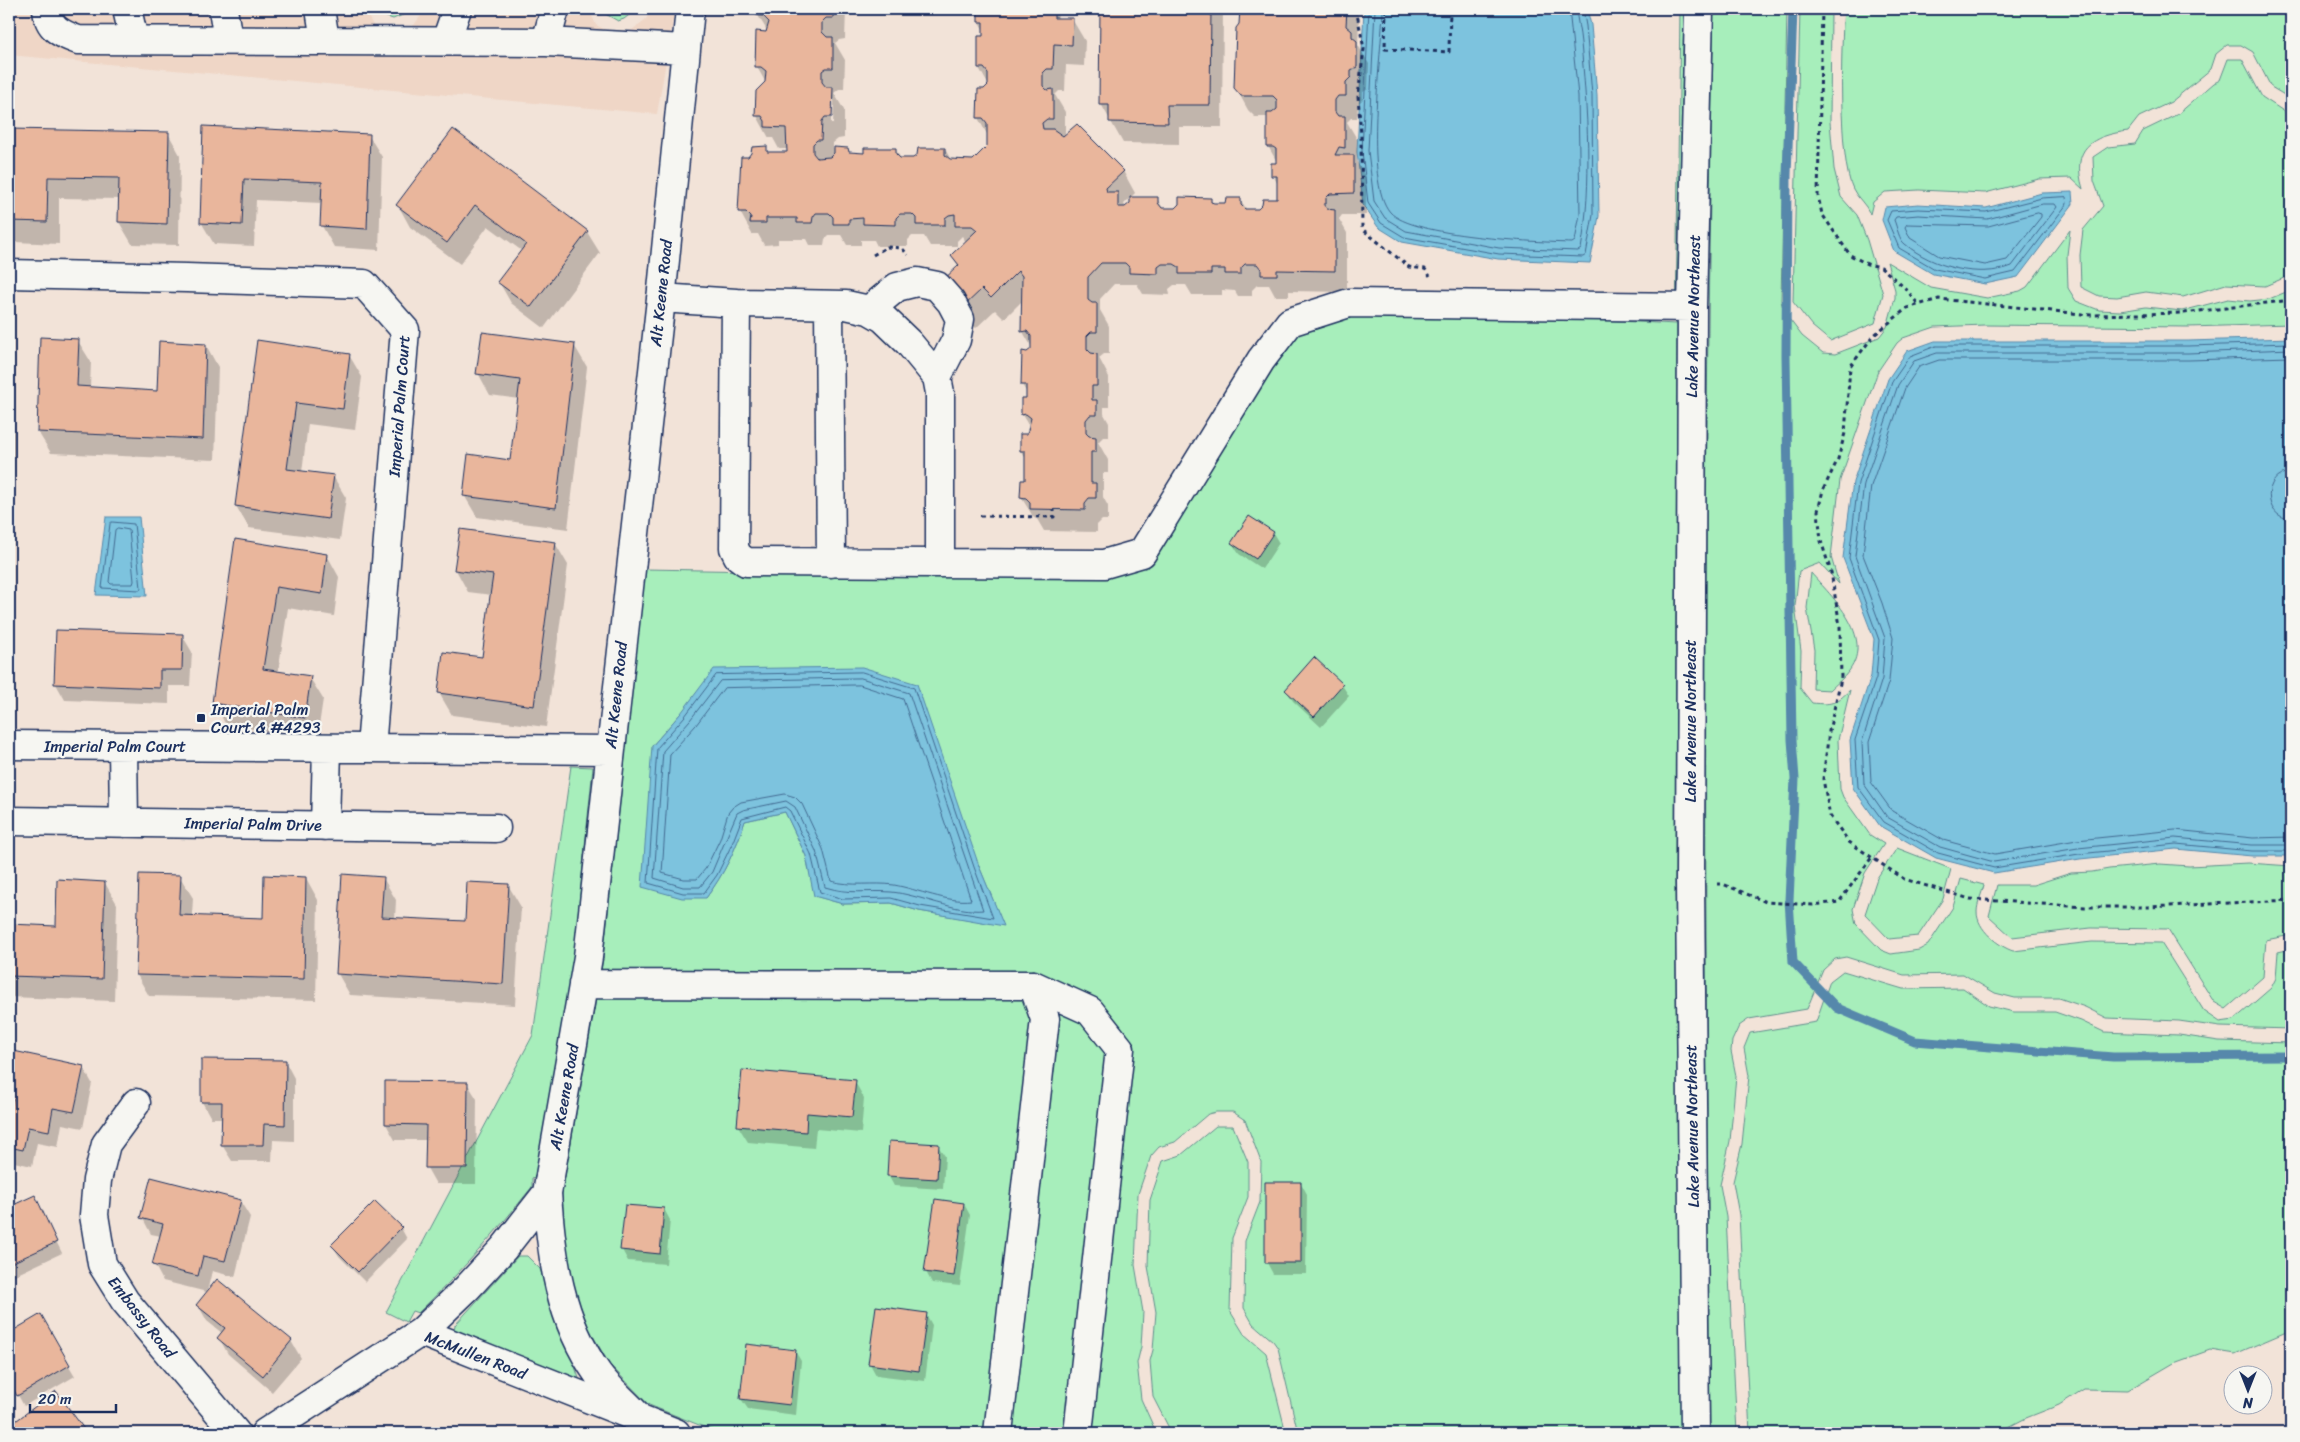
<svg xmlns="http://www.w3.org/2000/svg" width="2300" height="1442" font-family="Sriracha,sans-serif">
<style>
.built{fill:#efd6c6}
.green{fill:#a7eebb;stroke:#618e8c;fill-rule:evenodd}
.water{fill:#7dc3de;stroke:#5688ab}
.shadow{fill:#0003;fill-rule:evenodd}
.lines{fill:none;stroke-linecap:round;stroke-linejoin:round}
.shore{stroke:#426a91;stroke-width:1}
.stream{stroke:#5688ab;stroke-width:9}
.building{fill:#e9b69c;stroke:#1b2f5e}
.minor-casing{stroke:#1b2f5e;stroke-width:31}
.path{stroke:#1b2f5e;stroke-width:3;stroke-dasharray:4 4;stroke-linecap:butt}
.minor{stroke:#f6f6f2;stroke-width:28}
.poi-dot{fill:#1b2f5e;stroke:#f6f6f2;stroke-width:2}
.labels{text-anchor:middle;dominant-baseline:central;stroke-width:4.5;stroke-linejoin:round;paint-order:stroke}
.street-label{font-size:16px;fill:#1b2f5e;stroke:#f6f6f2}
.poi-label{font-size:16px;fill:#1b2f5e;stroke:#f6f6f2;text-anchor:start}
</style>
<rect width="100%" height="100%" fill="#f2e3d8"/>
<filter id="ink" filterUnits="userSpaceOnUse"><feTurbulence type="fractalNoise" baseFrequency=".02" numOctaves="2"/><feDisplacementMap in="SourceGraphic" scale="10" xChannelSelector="R" yChannelSelector="G"/><feConvolveMatrix kernelMatrix="1 2 1 2 8 2 1 2 1" color-interpolation-filters="sRGB"/></filter>
<g filter="url(#ink)">
<path class="built" d="M9,9H367L369,18L374,27L384,32H397L414,25L422,14L423,9H589L596,25L612,33L621,34L632,30L646,19L652,9H675L657,114L9,55Z"/>
<path class="green" d="M380,9H410V12L393,19L381,15Z
M602,9H637L624,19L618,21L602,12Z
M1680,9H1684L1677,307L1675,882L1681,1433H1298L1278,1348L1273,1341L1253,1324L1244,1308L1245,1241L1260,1202L1261,1162L1245,1120L1233,1112H1216L1208,1114L1175,1142L1159,1147L1151,1156L1138,1194L1135,1265L1143,1312L1141,1347L1137,1363L1141,1399L1155,1430L1153,1433H719L649,1405L609,1364L589,1329L574,1289L565,1241L562,1194L603,959L645,569L1109,577L1309,305L1676,324ZM681,713L979,866L1003,925L919,911L891,903L843,904L815,896L806,856L785,812L745,821C736,849 724,874 706,898L652,746Z
M1714,9H1787L1781,301L1784,312L1802,336L1823,353L1835,354L1879,337L1887,327L1895,298V290L1887,262L1931,288L1987,298L2020,291L2027,287L2070,230L2067,255L2068,288L2076,301L2099,310L2120,311L2146,307L2182,311L2228,299L2250,301L2269,299L2291,290V324L2188,327L1984,325L1935,327L1903,338L1897,343L1878,371L1840,480L1831,557L1839,584L1820,563L1799,571L1795,606L1801,651L1800,688L1812,703C1832,705 1835,704 1850,690L1838,740L1840,789L1843,797L1870,835L1884,844L1865,873L1853,909L1856,924L1881,950L1891,954L1919,950L1928,945L1953,907L1961,879L1984,885C1982,893 1977,904 1977,912C1977,929 1998,946 2013,951L2092,942L2161,943L2204,1011L2220,1022L2234,1020L2271,988L2276,978L2278,952L2291,949V1029L2220,1027L2179,1021L2107,1018L2085,1007L2059,998H2015L1995,993L1963,974L1904,975L1846,957L1835,959L1823,970L1807,1009L1749,1019L1739,1026L1732,1041L1731,1051L1736,1076L1730,1141L1720,1185L1726,1217L1737,1433H1710C1705,958 1702,484 1714,9Z
M1800,9H1831L1830,122L1834,169L1841,197L1857,215L1867,240L1883,294L1875,323L1830,341L1812,326L1793,302Z
M1844,9H2291V99L2271,87L2253,52L2241,45H2227L2216,54L2211,69L2171,102L2139,117L2128,131C2091,136 2071,148 2083,189L2071,178L2039,179L1985,193L1919,190L1885,192L1873,202L1870,214C1866,204 1857,198 1853,189C1838,159 1841,44 1844,9Z
M2228,59H2242L2262,97L2291,116V275L2265,286L2226,284L2183,297L2146,292L2117,297L2099,296L2081,287L2080,255L2083,230L2103,206L2094,181L2093,157L2108,147L2135,144L2143,131L2178,114L2214,83L2220,80Z
M1811,573C1832,597 1875,636 1849,671C1844,678 1836,684 1830,690L1813,689L1814,650L1807,608Z
M571,766L593,767L574,955L535,1177L532,1178V1187C496,1232 460,1273 418,1313L412,1311L406,1322L386,1312L533,1035Z
M1897,848L1951,869L1943,899L1918,936L1889,939L1865,914L1877,878Z
M2248,863L2291,866V935L2266,940L2263,977L2226,1009L2214,1002L2168,929L2091,928L2012,937L1989,916L1997,885H2033L2071,873L2092,872L2109,869L2160,864L2189,866Z
M1843,971L1903,989L1963,988L1989,1006L2014,1012H2055L2081,1021L2104,1032L2179,1035L2219,1041L2291,1043V1330L2235,1354L2210,1350L2174,1363L2128,1390L2084,1389L2059,1405L2026,1418L1997,1433H1750L1739,1215L1733,1182L1742,1144L1749,1076L1744,1048L1750,1033L1816,1022L1830,981Z
M1216,1126H1233L1248,1162V1197L1232,1238L1230,1311L1244,1334L1266,1353L1286,1433H1168L1170,1430L1153,1397L1150,1361L1153,1350L1156,1312L1148,1266L1150,1200L1163,1161L1181,1155Z
M518,1256H527L540,1269L580,1381L459,1334L454,1330L455,1325Z"/>
<path class="water" d="M1364,9H1587L1591,25L1597,95L1599,216L1590,263L1498,259L1402,242L1378,227L1363,205L1357,152Z
M2072,192L2073,204L2018,277L1985,284L1933,274L1894,251L1882,220L1885,207L1918,204L1986,208L2042,193Z
M2291,338V478L2288,497L2291,506V856H2252L2176,849L2080,859L1994,873L1936,858L1880,826L1853,788L1850,740L1871,676L1874,639L1843,558L1853,482L1888,379L1907,351L1935,341H2188Z
M106,517H139L147,596L96,595Z
M862,667L917,684L979,866L1004,926L919,911L891,903L843,904L814,896L806,856L785,812L745,821C736,849 724,874 706,898H682L642,887L652,746L681,713L714,669Z"/>
<path class="shadow" d="M758,9H846L845,39L839,40L835,43L845,60L844,89H839L834,93L844,110V138L838,139L833,143V148L847,149L850,154L865,155L895,149L901,159H913L945,149L951,160L973,161L988,146V136L978,118L984,90L989,86L979,68L984,37V31L979,22L980,9H1059L1056,13L1059,19H1072L1085,41L1084,66L1066,65L1065,91H1059L1055,95L1065,112V136L1123,171L1135,193L1124,204L1126,208L1157,198L1163,209H1175L1210,199L1214,205H1227L1240,199L1247,210H1258L1278,200V185L1273,175L1277,162L1268,146V117H1255L1248,110L1236,88L1241,9H1354L1359,17L1358,45L1369,64L1368,89L1363,92V99L1358,104L1357,118H1351L1347,122L1357,139V162L1366,178V215H1342L1339,219L1347,233V292L1289,291V296H1275L1269,285H1257L1252,290V296H1238L1235,291L1222,290V295H1192L1186,285H1174L1169,289L1170,295L1143,294L1137,284H1114L1100,299V310L1109,326V354H1104L1099,358L1109,377V407H1104V414L1109,423V437H1103L1098,442L1108,460V473H1103V497L1108,506V520H1102L1097,525V532L1044,531L1037,519L1034,518L1021,497L1026,482V459L1021,451L1030,428L1022,415L1027,399V393L1022,385L1028,353L1033,349L1023,332V300L1004,319L995,310L976,328L954,305L959,267L952,256L966,242L962,236L957,241V246H930L924,236H912L908,240V246H877L874,240H861V245H847L841,235H829L825,239L824,245H810L807,239H778V244L764,245L758,234H752L740,212L748,158L752,153L766,148L769,153H788V149H779L773,138H769L757,116V91L766,83L757,67L768,32L757,14ZM831,97L834,100L833,123H831Z
M1101,9H1223L1222,127H1179V144L1123,143L1101,104Z
M204,128L369,136L382,157L379,250L334,247L322,226V203L256,200L254,246L214,244L201,222Z
M454,130L587,232L600,253L544,328L511,303L499,282L522,251L488,226L460,264L410,227L398,205Z
M9,131L168,133L180,155L179,245L132,244L119,222L120,199L59,198V244L15,242L9,232Z
M78,341L91,362L90,388L158,393L206,345L218,367L215,460L51,453L38,432Z
M258,342L349,355L362,377L355,430L308,424L302,472L333,476L346,498L340,540L249,528L236,506Z
M574,345L587,367L568,529L477,517L464,495L511,461L519,399L490,395L478,373Z
M9,362L15,372L13,536H9Z
M1273,533L1279,543L1262,569L1239,554L1232,543Z
M236,541L327,555L339,577L334,616L288,608L278,672L310,678L323,699L317,739L226,725L214,703Z
M555,543L568,565L546,727L452,715L439,693L483,659L492,595L468,592L456,570Z
M9,570L10,572L9,607Z
M182,635L192,652L190,686H169V704L65,700L56,684Z
M1314,659L1342,685L1349,696L1321,727L1293,701L1286,690Z
M180,877L193,898L192,916L264,919L306,878L318,900L316,1000L149,996L137,975Z
M383,878L396,900L395,919L466,923L508,885L521,907L515,1005L350,995L338,974Z
M105,883L117,904L114,1001L9,997V925L57,927Z
M9,1051L83,1067L92,1083L83,1128L62,1124L58,1147L37,1143L32,1166L14,1162L9,1154V1124L11,1113L9,1112Z
M285,1061L294,1078V1141L273,1140L272,1161H232L222,1145L223,1118H211L202,1102Z
M855,1082L864,1098L861,1133L816,1129L814,1148L748,1142L738,1126Z
M467,1083L477,1099L476,1184H436L427,1168V1140H395L386,1124Z
M938,1146L945,1156L943,1189L894,1186L888,1175Z
M1301,1183L1307,1194L1306,1274H1273L1267,1263Z
M34,1197L62,1253L9,1278V1209Z
M240,1201L250,1217L235,1277L212,1271L207,1292L163,1281L154,1264L161,1236L151,1234L142,1217Z
M964,1204L970,1215L960,1286L932,1283L926,1272Z
M664,1209L670,1220L666,1264L628,1261L622,1250Z
M401,1228L407,1239L365,1282L339,1256L332,1245Z
M218,1281L291,1341L301,1358L272,1392L228,1354L219,1338L222,1333L207,1321L198,1305Z
M926,1314L932,1325L925,1381L876,1375L870,1364Z
M40,1316L75,1376L24,1406L9,1379V1334Z
M795,1351L801,1361L796,1415L748,1409L741,1399Z
M56,1393L86,1433H9V1427Z"/>
<g class="lines">
<path class="shore" d="M1369,9L1362,151L1368,203L1381,223L1404,237L1499,254L1583,257L1586,255L1593,215L1592,95L1586,26L1583,9
M1375,9L1368,151L1374,201L1385,218L1406,231L1499,248L1578,251L1581,249C1593,183 1587,110 1581,43C1580,31 1577,20 1576,9
M1383,9C1382,53 1363,181 1390,212C1412,237 1537,242 1572,243L1575,241L1580,214L1578,96L1569,9
M2066,197L2067,204L2015,272L1985,279L1935,269L1899,248L1887,220L1891,211L1918,209L1986,212L2042,198Z
M2043,204H2055L2057,207L2012,266C1979,279 1932,267 1905,244C1899,240 1897,227 1894,220L1896,217L1918,215L1987,219Z
M2038,213L2041,214V217L2007,260L1985,265L1939,256L1910,238L1905,227L1907,224L1988,226Z
M2291,343L2188,346H1936L1910,356L1892,382L1858,483L1849,558L1879,640L1876,678L1855,740L1858,787L1884,822L1938,853L1994,868L2079,854L2176,844L2252,851H2291
M2291,349L2188,353H1937L1914,361L1898,385L1864,484L1855,556L1885,638L1882,679L1862,742L1864,784L1887,817L1940,847L1994,862L2078,848L2175,838L2252,845H2291
M2291,357L2189,360H1939L1919,367L1905,388L1871,486L1863,555L1882,603L1893,638L1889,681L1869,742L1871,782L1892,811L1943,840L1995,854L2077,840L2175,830L2253,838L2291,837
M2291,472C2262,473 2262,518 2291,519
M112,522L134,524L141,588L140,590L102,588L110,524Z
M118,528L129,530L134,581L133,584H111L109,582L115,530Z
M862,672L914,688L974,867L993,918L920,906L891,898L843,899L820,892L811,854L790,811L785,807L742,818L732,844L717,875L704,893H683L648,883L657,748L685,716L716,675Z
M861,678L909,693L983,910C958,913 917,894 891,892C866,890 851,895 825,887L816,851L795,807L786,801L743,810L737,813L712,872L700,887H683L654,878L663,751L690,720L720,681Z
M860,685L903,699L971,900C948,903 917,889 894,885C873,882 852,887 831,881L823,849L802,804L795,797L785,794L741,802L733,807L728,813L720,839L706,868L697,879H684L662,873L670,754L696,725L724,688Z"/>
<path class="stream" d="M1793,9L1787,175L1786,355L1792,740L1795,779L1789,900L1793,962L1837,1008L1915,1041L2113,1057L2291,1056"/>
</g>
<path class="building" d="M756,9H833V18H826L822,22V32L827,37H833V68H826L822,71V82L826,87H833L832,117H825L822,121L821,140H817L813,144V153L817,158L830,157L834,153V147L848,148L849,152L864,153V148H896V154L900,158H913L917,155L918,148H945V155L950,159L973,160L987,146V123L983,118H977L978,89H984L988,85V73L984,68H978V36H983V22H978V9H1054V18H1073L1072,45L1054,44L1053,69H1047L1043,73V86L1047,90L1053,89V119H1047L1042,123L1043,129H1053L1063,136L1077,124L1124,171L1106,188L1107,192H1118V207H1125L1130,203V197H1158V203L1162,208H1175L1179,204V197L1211,198V202L1214,203H1225L1226,198H1241V205L1245,209H1258L1262,205L1263,199H1277V176H1271V163H1276V149L1273,147H1267V113H1272L1277,109V100L1273,96H1241L1234,88L1236,28L1239,24L1240,9H1347L1346,26L1352,31V37L1357,41V67L1351,70V77L1346,82V96H1338L1335,100V112L1338,116H1345V148L1339,147L1335,155H1354V193L1330,194L1326,198V204H1323L1327,209L1335,210V271L1277,270V275H1261V269L1257,264H1245L1241,268V274H1225V269H1211V274H1179V267L1174,264H1162L1158,267V274L1129,273V267L1125,263H1101L1088,277V300L1092,303H1097V332H1091L1087,336V349L1091,353L1097,354V386H1092V400H1097V415H1090L1086,420V433L1089,436L1096,437V452H1091V483H1096V498H1089L1085,503V510L1030,509V502L1026,498L1020,497L1021,480H1025V451H1020V434H1027L1031,418L1026,414L1021,415V398H1026V385H1021L1022,351L1027,352L1031,349V336L1027,331L1021,332L1022,276L1018,271L991,298L982,289L963,307L940,283L959,265L951,255L977,230L972,226H955V214L949,215L945,218V225H916V218L912,214H900L896,218V225L863,224V218L849,219V224H833V217L829,213H816L813,217L812,223H797V218H766V223H750L751,217L746,212H738L741,157H748L751,153L752,147L767,146V152H787L786,128L765,127V121L762,116H755L756,91L765,82L766,71L761,67H755L756,31L766,32L769,22L763,16L756,15Z
M1100,9H1211L1210,105H1167L1168,123L1109,122V105H1099Z
M203,126L370,134L367,229L320,226L322,182L244,179L242,225L200,223Z
M9,129L169,132L167,224L118,222L119,178L48,177L47,222L9,221Z
M453,129L588,231L531,307L497,282L526,244L475,205L447,243L396,205Z
M482,332L575,344L556,508L463,496L468,454L510,460L520,380L476,374Z
M40,337L79,339L77,386L157,391L159,341L206,344L203,439L37,432Z
M257,340L350,354L343,409L296,403L287,469L334,475L328,519L235,506Z
M1249,516L1274,532L1256,559L1231,543Z
M460,529L556,542L534,706L438,693L443,652L482,657L490,596L493,575L454,570Z
M235,539L327,554L322,594L276,587L263,669L311,676L305,718L212,703Z
M56,630L183,634L182,670H160V688L54,684Z
M1314,657L1343,684L1314,717L1285,690Z
M139,874L181,875L179,915L263,918L264,875L306,877L304,979L136,975Z
M342,874L384,877L381,917L465,921L467,882L509,884L503,984L336,974Z
M57,879L105,882L102,979L9,976V924L56,926Z
M9,1050L84,1066L74,1112L53,1108L49,1131L28,1127L23,1150L9,1147V1117L13,1099H9Z
M201,1059L286,1060L285,1125L264,1124L263,1145H221L222,1102H201Z
M742,1070L856,1080L852,1117L807,1113L806,1132L737,1126Z
M385,1081L468,1082L467,1168H425L426,1125L385,1124Z
M889,1141L939,1144L937,1179L887,1176Z
M151,1177L241,1200L225,1261L203,1256L198,1276L152,1265L163,1224L140,1218Z
M1265,1182H1301V1263H1265Z
M35,1195L57,1242L9,1264V1207Z
M935,1199L964,1203L954,1276L924,1272Z
M375,1201L402,1227L358,1272L331,1245Z
M625,1205L664,1208L660,1254L620,1250Z
M217,1279L292,1340L263,1376L217,1338L225,1328L196,1305Z
M876,1306L927,1313L919,1371L868,1364Z
M41,1314L70,1365L17,1396L9,1381V1333Z
M746,1344L796,1350L790,1405L740,1399Z
M56,1391L87,1433H9V1426Z"/>
<g class="lines">
<defs>
<path id="minor" d="M47,9C48,28 61,34 78,40L546,42L686,49
M127,9L134,40
M223,9L228,40
M320,9L325,40
M446,41L457,9
M546,42L555,9
M9,274L187,278L364,284L405,330L371,748
M661,298L736,303L734,548L738,556L746,562L1104,564L1142,553L1261,360L1290,322L1349,303L1692,307
M736,303L846,305L869,310L883,318L909,343L937,377L940,393V563
M829,305L831,563
M869,310L897,287L917,282L937,286L951,302L960,319L956,340L937,377
M9,745L610,750
M123,746L124,823
M9,821L496,828
M325,826L327,748
M583,984L1033,985L1045,1019L998,1433
M1033,985L1090,1011L1120,1049L1078,1433
M136,1103L106,1144L97,1180L94,1215L102,1264L125,1301L236,1433
M547,1193C551,1256 560,1321 598,1374C608,1388 623,1400 635,1413
M421,1332L676,1433
M265,1433L421,1332L467,1288L504,1248L547,1193L588,957L662,290L690,9
M1695,1433L1690,881L1692,307L1699,9"/>
</defs>
<use href="#minor" class="minor-casing"/>
<path class="path" d="M1356,9L1364,49L1358,96L1361,135L1362,229L1409,267L1425,269L1430,276
M1386,9L1385,49L1449,52L1450,9
M1822,9L1818,196L1822,214L1850,255L1867,264L1881,267L1906,289L1918,304
M873,255L887,247L902,248L908,255
M2291,300L2184,313L2091,315L1939,299L1907,308L1873,336L1850,367L1845,433L1838,459L1823,490L1818,511L1821,541L1831,572L1840,626L1841,679L1829,731L1823,779L1830,816L1849,842L1904,879L1970,899L2085,907H2148L2291,900
M980,516L1054,517V510
M1717,884H1723L1766,902L1813,905L1839,902L1872,857"/>
<use href="#minor" class="minor"/>
</g>
</g>
<rect class="poi-dot" x="196" y="713" width="10" height="10" rx="2.5"/>
<g class="labels">
<g class="street-label">
<text transform="translate(661 293) rotate(-84)">Alt Keene Road</text>
<text transform="translate(1693 316) rotate(-89)">Lake Avenue Northeast</text>
<text transform="translate(399 406) rotate(-86)">Imperial Palm Court</text>
<text transform="translate(616 695) rotate(-84)">Alt Keene Road</text>
<text transform="translate(1690 721) rotate(-90)">Lake Avenue Northeast</text>
<text x="115" y="746">Imperial Palm Court</text>
<text transform="translate(253 824) rotate(1)">Imperial Palm Drive</text>
<text transform="translate(564 1097) rotate(-80)">Alt Keene Road</text>
<text transform="translate(1692 1126) rotate(-91)">Lake Avenue Northeast</text>
<text transform="translate(142 1317) rotate(52)">Embassy Road</text>
<text transform="translate(476 1355) rotate(21)">McMullen Road</text>
</g>
<g class="poi-label">
<text x="211" y="709">Imperial Palm<tspan x="211" dy="18">Court &amp; #4293</tspan></text>
</g>
</g>
<rect width="2300" height="1442" fill="none" stroke="#f6f6f2" stroke-width="30"/>
<rect x="15" y="15" width="2270" height="1412" fill="none" stroke="#1b2f5e" stroke-width="2" filter="url(#ink)"/>
<g transform="translate(2248 1390) rotate(180)"><circle r="24" fill="#f6f6f2" stroke="#9ea6b7"/>
<path d="M0-4L9 19L0 12L-9 19Z" fill="#1b2f5e"/>
<text y="-8" font-size="14" font-weight="bold" text-anchor="middle" fill="#1b2f5e">N</text>
</g>
<path d="M30 1404v8h86v-8" fill="none" stroke="#1b2f5e" stroke-width="2.5"/>
<text x="38" y="1404" font-size="15" fill="#1b2f5e" stroke="#f6f6f2" stroke-width="4" paint-order="stroke">20 m</text>
</svg>
